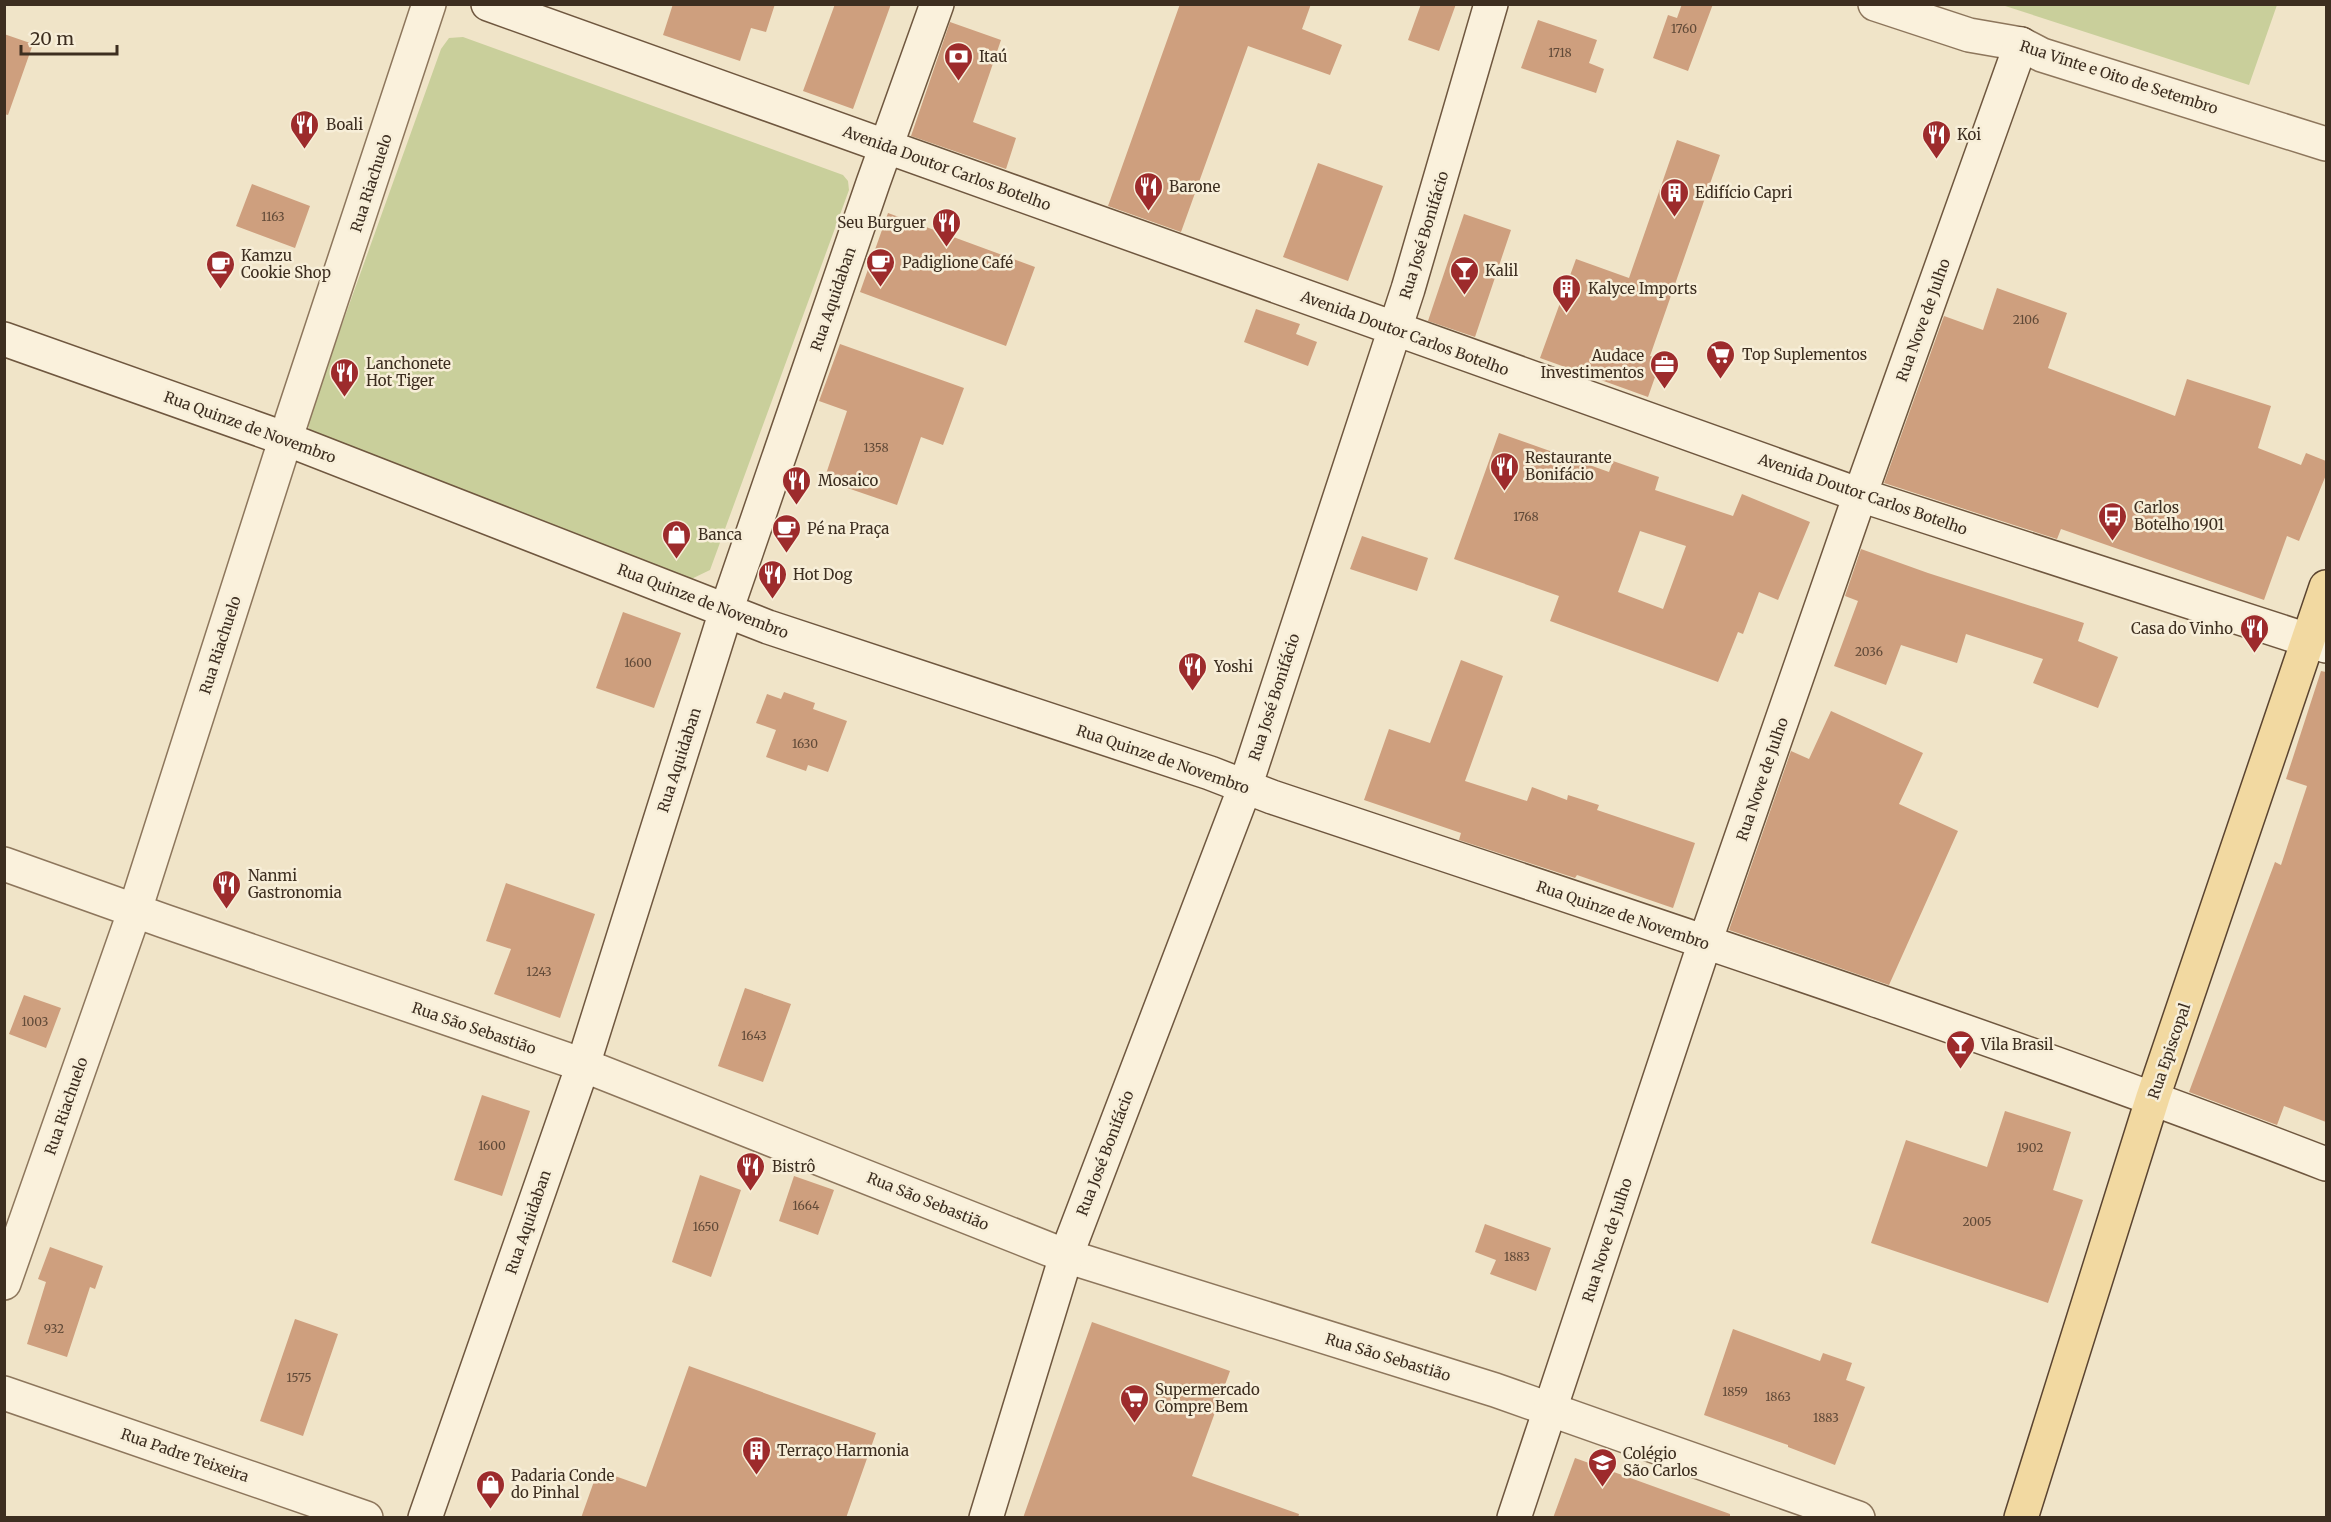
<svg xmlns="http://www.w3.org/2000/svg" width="2331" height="1522" font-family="Merriweather,serif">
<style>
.green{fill:#c9cf9b}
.building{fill:#ce9f7e;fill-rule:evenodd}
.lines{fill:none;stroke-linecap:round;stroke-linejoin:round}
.street-casing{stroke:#8d765c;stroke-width:36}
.secondary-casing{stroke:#6f573f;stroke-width:36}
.primary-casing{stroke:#5b4430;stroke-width:36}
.street{stroke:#faf1dc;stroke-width:33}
.secondary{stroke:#faf1dc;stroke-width:33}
.primary{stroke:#f2d9a1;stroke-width:33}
.labels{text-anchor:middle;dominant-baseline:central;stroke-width:5;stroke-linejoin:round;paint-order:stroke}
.number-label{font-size:12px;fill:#614a38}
.poi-label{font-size:15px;fill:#3d2e20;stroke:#f7eed8;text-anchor:start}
.street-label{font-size:15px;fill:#3d2e20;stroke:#f7eed8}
</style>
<rect width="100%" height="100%" fill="#f0e4c8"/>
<path class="green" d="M2002,5L2277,4V5L2249,85Z
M463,37L843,175L848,181L849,190L710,570L685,582L313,441L307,422L441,49L449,38Z"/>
<path class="building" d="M673,4H775L766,32L751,28L740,61L663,35Z
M835,4H891L853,109L803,91Z
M1180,4H1311L1302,29L1342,45L1330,75L1248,46L1181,232L1108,206Z
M1421,4H1456L1439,51L1408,40Z
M1682,4H1713L1688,71L1653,58L1668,15L1677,18Z
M1538,20L1597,40L1589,63L1604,69L1596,93L1521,68Z
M950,22L1001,40L973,122L1016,138L1006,169L911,136Z
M4,34L33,44L8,115L4,114Z
M1677,140L1720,155L1650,356L1661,360L1648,397L1540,358L1576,259L1629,278Z
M1318,163L1383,186L1348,281L1283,257Z
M252,184L310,206L295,248L236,226Z
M888,213L1035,267L1006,346L860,292Z
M1464,214L1511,230L1475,337L1428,321Z
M1997,288L2067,313L2048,368L2175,416L2187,379L2271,406L2258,448L2301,465L2306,453L2326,461V475L2299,541L2287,536L2264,600L2061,529L2057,539L1884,483L1944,316L1983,330Z
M1256,309L1300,324L1296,334L1317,342L1308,366L1244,342Z
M840,344L964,388L943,445L921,437L897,505L824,480L847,411L819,401Z
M1499,433L1609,472L1613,461L1659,477L1655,490L1733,516L1742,494L1810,522L1778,600L1759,592L1743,634L1738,632L1718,682L1550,621L1559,596L1454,559ZM1640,531L1686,546L1663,609L1618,592Z
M1362,536L1428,558L1417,591L1350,569Z
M1861,549L1928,573L2084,623L2078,641L2118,657L2098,708L2033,683L2043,659L1966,634L1957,663L1901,645L1886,685L1834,666L1858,601L1845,596Z
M623,612L681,633L654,708L596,688Z
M1461,660L1503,676L1465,781L1527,801L1532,787L1567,800L1568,795L1599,805L1597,810L1695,843L1673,908L1577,875L1575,878L1459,840L1461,833L1364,800L1389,729L1430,743Z
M2321,671L2326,672V1122L2284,1106L2277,1125L2189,1092L2275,862L2281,865L2307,786L2286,779Z
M784,692L815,703L813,709L847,721L828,772L808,765L806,771L766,757L776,730L756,723L767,694L781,699Z
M1831,711L1923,753L1899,804L1958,831L1889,985L1729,930L1791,751L1809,759Z
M506,883L595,914L560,1018L494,994L511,949L486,941Z
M745,988L791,1004L763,1082L718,1066Z
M24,995L61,1008L46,1048L9,1034Z
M482,1095L530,1111L502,1196L454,1180Z
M2005,1111L2071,1132L2053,1190L2083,1200L2048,1303L1871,1243L1906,1140L1987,1167Z
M700,1175L741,1190L711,1277L672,1262Z
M794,1176L834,1190L818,1235L779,1221Z
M1485,1224L1551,1248L1536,1291L1490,1274L1496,1260L1475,1252Z
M50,1247L103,1266L95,1289L90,1287L67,1357L27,1344L46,1282L38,1279Z
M295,1319L338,1334L303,1436L260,1421Z
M1092,1322L1230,1371L1192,1476L1299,1514L1298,1518H1023Z
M1733,1329L1820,1361L1823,1353L1852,1363L1846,1380L1865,1387L1835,1465L1788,1447V1445L1704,1415Z
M689,1366L876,1433L846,1518H581L598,1470L646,1487Z
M1575,1458L1730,1514V1518H1553Z"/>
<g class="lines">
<defs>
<path id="street" d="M1875,4L1969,35L2021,44L2042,55L2326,144
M4,864L164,921L583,1065L1066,1256L1495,1390L1858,1518
M4,1283L135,910L292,419L429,4
M4,1393L366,1518"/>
<path id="secondary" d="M488,4L1860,495L2326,646
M4,339L286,439L768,627L1210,773L1272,797C1625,915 1979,1030 2326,1164
M425,1518L583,1065L726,611L873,183L937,4
M986,1518L1066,1256L1245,787L1408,289L1491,4
M1514,1518L1705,942L1860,495L2021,44"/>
<path id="primary" d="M2021,1518L2153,1097L2326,587"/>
</defs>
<use href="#street" class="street-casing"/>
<use href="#secondary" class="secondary-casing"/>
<use href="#primary" class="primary-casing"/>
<use href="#street" class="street"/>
<use href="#secondary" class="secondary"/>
<use href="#primary" class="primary"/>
</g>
<defs>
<symbol id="bank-pin" viewBox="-11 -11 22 30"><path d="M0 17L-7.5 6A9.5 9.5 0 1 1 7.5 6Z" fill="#9d2b2c" stroke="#f7eed8"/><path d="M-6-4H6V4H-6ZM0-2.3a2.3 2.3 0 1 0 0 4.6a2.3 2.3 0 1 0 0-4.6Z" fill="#fff"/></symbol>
<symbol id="restaurant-pin" viewBox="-11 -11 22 30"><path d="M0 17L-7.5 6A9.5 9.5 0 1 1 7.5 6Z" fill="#9d2b2c" stroke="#f7eed8"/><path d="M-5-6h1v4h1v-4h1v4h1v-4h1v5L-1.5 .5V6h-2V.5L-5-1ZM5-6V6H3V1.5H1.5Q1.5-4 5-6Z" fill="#fff"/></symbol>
<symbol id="building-pin" viewBox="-11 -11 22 30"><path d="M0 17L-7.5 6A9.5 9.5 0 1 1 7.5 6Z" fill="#9d2b2c" stroke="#f7eed8"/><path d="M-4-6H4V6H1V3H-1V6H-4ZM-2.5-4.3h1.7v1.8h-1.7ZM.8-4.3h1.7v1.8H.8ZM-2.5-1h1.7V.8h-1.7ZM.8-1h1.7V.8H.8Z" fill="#fff"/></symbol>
<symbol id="cafe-pin" viewBox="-11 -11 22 30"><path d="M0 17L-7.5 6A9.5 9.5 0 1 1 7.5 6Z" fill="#9d2b2c" stroke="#f7eed8"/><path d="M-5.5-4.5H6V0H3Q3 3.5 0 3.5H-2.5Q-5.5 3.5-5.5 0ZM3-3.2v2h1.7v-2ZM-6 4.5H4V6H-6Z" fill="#fff"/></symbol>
<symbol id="bar-pin" viewBox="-11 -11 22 30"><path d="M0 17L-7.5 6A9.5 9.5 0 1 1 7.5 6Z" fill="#9d2b2c" stroke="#f7eed8"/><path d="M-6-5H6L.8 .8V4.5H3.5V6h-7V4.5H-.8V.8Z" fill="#fff"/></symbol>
<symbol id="supermarket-pin" viewBox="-11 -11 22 30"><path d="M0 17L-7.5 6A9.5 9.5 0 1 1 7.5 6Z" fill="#9d2b2c" stroke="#f7eed8"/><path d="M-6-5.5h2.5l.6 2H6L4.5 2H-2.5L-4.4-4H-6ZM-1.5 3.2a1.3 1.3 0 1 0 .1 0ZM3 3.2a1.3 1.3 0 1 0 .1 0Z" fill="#fff"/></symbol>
<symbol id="office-pin" viewBox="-11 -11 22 30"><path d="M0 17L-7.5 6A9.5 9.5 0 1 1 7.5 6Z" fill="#9d2b2c" stroke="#f7eed8"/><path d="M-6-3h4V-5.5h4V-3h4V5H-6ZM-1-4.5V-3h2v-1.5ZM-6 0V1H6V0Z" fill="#fff"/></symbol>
<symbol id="bus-pin" viewBox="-11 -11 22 30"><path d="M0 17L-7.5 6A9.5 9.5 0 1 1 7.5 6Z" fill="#9d2b2c" stroke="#f7eed8"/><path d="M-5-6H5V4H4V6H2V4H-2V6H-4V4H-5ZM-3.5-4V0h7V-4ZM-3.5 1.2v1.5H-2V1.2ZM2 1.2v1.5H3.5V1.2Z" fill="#fff"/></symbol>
<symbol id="shop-pin" viewBox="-11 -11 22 30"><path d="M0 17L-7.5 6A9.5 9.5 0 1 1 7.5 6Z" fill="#9d2b2c" stroke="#f7eed8"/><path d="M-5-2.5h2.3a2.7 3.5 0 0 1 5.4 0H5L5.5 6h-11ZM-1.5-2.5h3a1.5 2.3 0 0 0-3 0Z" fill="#fff"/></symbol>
<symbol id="university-pin" viewBox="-11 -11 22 30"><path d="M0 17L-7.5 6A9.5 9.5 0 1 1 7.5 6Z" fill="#9d2b2c" stroke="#f7eed8"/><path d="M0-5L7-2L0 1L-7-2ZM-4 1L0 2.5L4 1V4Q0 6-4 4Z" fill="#fff"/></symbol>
</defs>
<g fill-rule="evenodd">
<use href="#bank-pin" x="942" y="40" width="33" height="45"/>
<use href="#restaurant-pin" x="288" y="108" width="33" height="45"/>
<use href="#restaurant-pin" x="1920" y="118" width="33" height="45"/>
<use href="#restaurant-pin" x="1132" y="170" width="33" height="45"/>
<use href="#building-pin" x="1658" y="176" width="33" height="45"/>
<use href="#restaurant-pin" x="930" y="206" width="33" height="45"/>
<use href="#cafe-pin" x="864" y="246" width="33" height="45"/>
<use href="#cafe-pin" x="204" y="248" width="33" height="45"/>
<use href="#bar-pin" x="1448" y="254" width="33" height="45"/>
<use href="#building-pin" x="1550" y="272" width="33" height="45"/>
<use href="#supermarket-pin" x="1704" y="338" width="33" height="45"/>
<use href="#office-pin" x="1648" y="348" width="33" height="45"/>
<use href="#restaurant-pin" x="328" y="356" width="33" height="45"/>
<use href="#restaurant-pin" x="1488" y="450" width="33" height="45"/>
<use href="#restaurant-pin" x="780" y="464" width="33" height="45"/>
<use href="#bus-pin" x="2096" y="500" width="33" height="45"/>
<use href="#cafe-pin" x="770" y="512" width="33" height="45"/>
<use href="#shop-pin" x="660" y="518" width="33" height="45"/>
<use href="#restaurant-pin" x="756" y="558" width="33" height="45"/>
<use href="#restaurant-pin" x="2238" y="612" width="33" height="45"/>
<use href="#restaurant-pin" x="1176" y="650" width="33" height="45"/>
<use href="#restaurant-pin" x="210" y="868" width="33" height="45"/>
<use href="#bar-pin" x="1944" y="1028" width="33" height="45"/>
<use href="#restaurant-pin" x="734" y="1150" width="33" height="45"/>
<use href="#supermarket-pin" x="1118" y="1382" width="33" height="45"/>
<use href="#building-pin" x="740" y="1434" width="33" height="45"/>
<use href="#university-pin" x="1586" y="1446" width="33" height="45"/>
<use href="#shop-pin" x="474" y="1468" width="33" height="45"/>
</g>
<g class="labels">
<g class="number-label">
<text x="1684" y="28">1760</text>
<text x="1560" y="52">1718</text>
<text x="273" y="216">1163</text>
<text x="2026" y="319">2106</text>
<text x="876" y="447">1358</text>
<text x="1526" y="516">1768</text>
<text x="1869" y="651">2036</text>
<text x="638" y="662">1600</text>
<text x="805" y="743">1630</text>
<text x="539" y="971">1243</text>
<text x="35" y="1021">1003</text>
<text x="754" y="1035">1643</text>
<text x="492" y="1145">1600</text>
<text x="2030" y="1147">1902</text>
<text x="806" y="1205">1664</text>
<text x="1977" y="1221">2005</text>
<text x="706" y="1226">1650</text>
<text x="1517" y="1256">1883</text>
<text x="54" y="1328">932</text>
<text x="299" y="1377">1575</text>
<text x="1735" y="1391">1859</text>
<text x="1778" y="1396">1863</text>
<text x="1826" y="1417">1883</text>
</g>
<g class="poi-label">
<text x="979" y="56">Itaú</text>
<text x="326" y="124">Boali</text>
<text x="1957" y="134">Koi</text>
<text x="1169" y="186">Barone</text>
<text x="1695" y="192">Edifício Capri</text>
<text x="926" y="222" text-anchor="end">Seu Burguer</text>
<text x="241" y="255">Kamzu<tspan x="241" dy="17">Cookie Shop</tspan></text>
<text x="902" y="262">Padiglione Café</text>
<text x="1485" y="270">Kalil</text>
<text x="1588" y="288">Kalyce Imports</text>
<text x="1742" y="354">Top Suplementos</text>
<text x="1644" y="355" text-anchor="end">Audace<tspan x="1644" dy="17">Investimentos</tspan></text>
<text x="366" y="363">Lanchonete<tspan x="366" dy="17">Hot Tiger</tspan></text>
<text x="1525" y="457">Restaurante<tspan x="1525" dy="17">Bonifácio</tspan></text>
<text x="818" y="480">Mosaico</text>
<text x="2134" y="507">Carlos<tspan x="2134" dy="17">Botelho 1901</tspan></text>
<text x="807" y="528">Pé na Praça</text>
<text x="698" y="534">Banca</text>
<text x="793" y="574">Hot Dog</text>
<text x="2233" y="628" text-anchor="end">Casa do Vinho</text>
<text x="1214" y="666">Yoshi</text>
<text x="248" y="875">Nanmi<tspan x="248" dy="17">Gastronomia</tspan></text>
<text x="1981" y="1044">Vila Brasil</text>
<text x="772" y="1166">Bistrô</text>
<text x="1155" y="1389">Supermercado<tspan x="1155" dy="17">Compre Bem</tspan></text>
<text x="777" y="1450">Terraço Harmonia</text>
<text x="1623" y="1453">Colégio<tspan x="1623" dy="17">São Carlos</tspan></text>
<text x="511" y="1475">Padaria Conde<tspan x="511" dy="17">do Pinhal</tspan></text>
</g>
<g class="street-label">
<text transform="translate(2119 77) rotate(18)">Rua Vinte e Oito de Setembro</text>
<text transform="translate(947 168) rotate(20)">Avenida Doutor Carlos Botelho</text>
<text transform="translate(371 183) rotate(-72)">Rua Riachuelo</text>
<text transform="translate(1424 235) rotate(-73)">Rua José Bonifácio</text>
<text transform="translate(833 299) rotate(-71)">Rua Aquidaban</text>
<text transform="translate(1923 320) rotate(-70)">Rua Nove de Julho</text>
<text transform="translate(1405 333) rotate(20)">Avenida Doutor Carlos Botelho</text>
<text transform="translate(250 427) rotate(20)">Rua Quinze de Novembro</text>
<text transform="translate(1863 494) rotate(19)">Avenida Doutor Carlos Botelho</text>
<text transform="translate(703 601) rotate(21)">Rua Quinze de Novembro</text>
<text transform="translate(220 645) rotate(-72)">Rua Riachuelo</text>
<text transform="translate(1274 697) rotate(-72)">Rua José Bonifácio</text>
<text transform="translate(1163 759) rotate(19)">Rua Quinze de Novembro</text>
<text transform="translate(679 760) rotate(-72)">Rua Aquidaban</text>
<text transform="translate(1762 779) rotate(-71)">Rua Nove de Julho</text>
<text transform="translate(1623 915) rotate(19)">Rua Quinze de Novembro</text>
<text transform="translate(474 1028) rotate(19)">Rua São Sebastião</text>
<text transform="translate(2169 1051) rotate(-71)">Rua Episcopal</text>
<text transform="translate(66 1106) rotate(-71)">Rua Riachuelo</text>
<text transform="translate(1105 1153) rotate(-69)">Rua José Bonifácio</text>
<text transform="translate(928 1201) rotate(22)">Rua São Sebastião</text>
<text transform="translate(528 1222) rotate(-71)">Rua Aquidaban</text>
<text transform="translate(1607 1240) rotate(-72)">Rua Nove de Julho</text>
<text transform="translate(1388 1357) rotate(17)">Rua São Sebastião</text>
<text transform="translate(185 1455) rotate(19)">Rua Padre Teixeira</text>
</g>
</g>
<rect width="2331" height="1522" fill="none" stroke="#3d2e20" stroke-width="12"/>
<path d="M21 45v9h96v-9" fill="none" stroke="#3d2e20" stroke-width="3"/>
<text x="30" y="45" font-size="18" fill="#3d2e20" stroke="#f7eed8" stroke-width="4.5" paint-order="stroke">20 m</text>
</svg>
